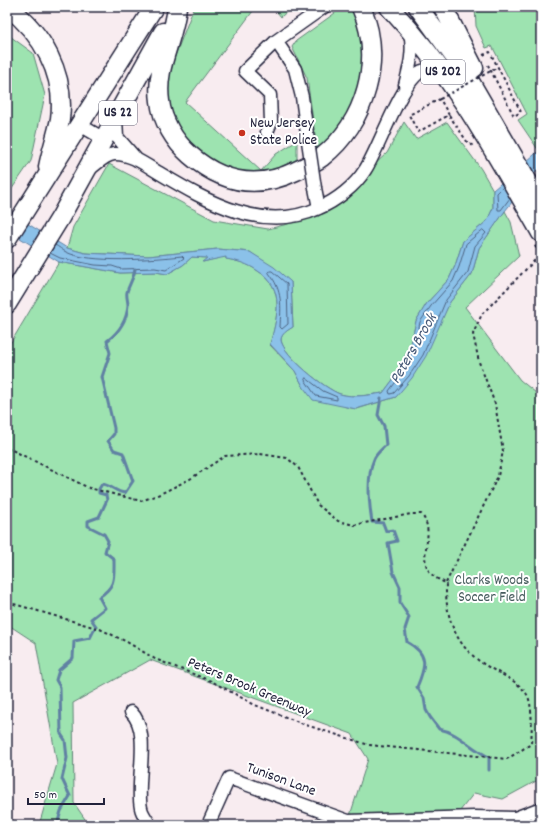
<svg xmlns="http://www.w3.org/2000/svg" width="548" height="832" font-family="Dekko,sans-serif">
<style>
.green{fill:#9de3b0;stroke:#608276}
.water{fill:#8bc1e9;stroke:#6181a3}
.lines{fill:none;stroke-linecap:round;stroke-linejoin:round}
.shore{stroke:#4c6281;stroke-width:1}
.stream{stroke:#6181a3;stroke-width:3}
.minor-casing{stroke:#22223b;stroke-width:15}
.highway-casing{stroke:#22223b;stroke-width:21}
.path{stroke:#22223b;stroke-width:2;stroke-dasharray:3 3;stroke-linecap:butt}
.minor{stroke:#fff;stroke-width:12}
.highway{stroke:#fff;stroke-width:18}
.minor-bridge-casing{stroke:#22223b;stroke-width:15;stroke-linecap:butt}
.path-bridge{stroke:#22223b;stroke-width:2;stroke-dasharray:3 3;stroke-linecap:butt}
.minor-bridge{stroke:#fff;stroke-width:12}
.poi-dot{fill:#c8321e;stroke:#fff;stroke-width:1.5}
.labels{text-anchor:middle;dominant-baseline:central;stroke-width:4;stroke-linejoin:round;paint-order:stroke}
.shield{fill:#fff;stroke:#646476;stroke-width:1}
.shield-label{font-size:14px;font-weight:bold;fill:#22223b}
.poi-label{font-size:15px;fill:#22223b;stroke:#fff;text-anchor:start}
.park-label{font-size:15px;fill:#475c5e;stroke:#fff}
.street-label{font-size:15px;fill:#22223b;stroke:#fff}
.water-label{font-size:16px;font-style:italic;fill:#475a78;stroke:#fff}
</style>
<rect width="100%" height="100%" fill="#f8ecf0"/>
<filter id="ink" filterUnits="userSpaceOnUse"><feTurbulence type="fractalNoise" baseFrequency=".025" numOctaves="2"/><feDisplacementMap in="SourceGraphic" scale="8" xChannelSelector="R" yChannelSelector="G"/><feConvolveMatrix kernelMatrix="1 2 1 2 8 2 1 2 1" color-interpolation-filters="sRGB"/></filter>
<g filter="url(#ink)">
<path class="green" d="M194,7H256L185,102L261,171L276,154L297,141V159L268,175L255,177L214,164L187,144L169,113L165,82Z
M273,7H292L281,17Z
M339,7H353L356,13L365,55L355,106L328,145L317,149L307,78L292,47L296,41L335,13Z
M475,7H541V149L539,151L518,120L527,114L492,46L486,48L476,26Z
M7,34L33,53L45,95L31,161L7,196Z
M404,122L416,139L447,122L481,169L493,190V208L487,221L463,241L455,266L449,279L427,303L416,321L411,344L395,377L383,393C368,395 354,398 340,394C325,389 283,355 281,340C281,333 288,330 293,327L291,282L250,252L218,249L148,256L85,253L67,248L73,227L109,164L214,220L268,229L319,216L387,153Z
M505,211L511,222L519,256L465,307L520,380L541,397V776L538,780L503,799L474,793L449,825H347L368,759L352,734L150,660L73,703L74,803L89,825H39L57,764L36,643L7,624V349L59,262L120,273L156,272L167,274L183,265L192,257L208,258L203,262L226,256V259C239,261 248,264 258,271C286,288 277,318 270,345L295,371L304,388L346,407L357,409L396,397L439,325L450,302L472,274L479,248Z"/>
<path class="water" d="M541,149V165L505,211L479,248L472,274L450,302L426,356L412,378L396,397L356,409L313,400L304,388L295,371L270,344C277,318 286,288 258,271C248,264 238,261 226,259V257L202,262L207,258L192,257L183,265L167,274L156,272L120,273L59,262L7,230V211L67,248L85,253L148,256L218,249L250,252L274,267L291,282L293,327C288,330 281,334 281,340C283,355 325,389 340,394C354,398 368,395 383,393L395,377L411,344L416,321L427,303L449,279L455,266L463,241L487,221L493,208V190Z"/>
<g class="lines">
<path class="shore" d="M503,187L497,193L498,210H501L510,198
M483,230L486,233L475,246L468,272L446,300L423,355L409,376L394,393L390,394L389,391L398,379L415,346L420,322L431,306L453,281L459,267L466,244Z
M50,253L60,258L95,265L112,266L121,269L155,268L166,270L184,258L182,256C154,259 90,264 66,252C62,250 59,247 55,245
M270,271H272L287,284L288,324L282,329L280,327C281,306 283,291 269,273Z
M306,378L323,391L337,397V400L316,396L305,380Z"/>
<path class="stream" d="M381,398L378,415L384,426L386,445C382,449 376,454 374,459C366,477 369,503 372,522L383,523L386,531L393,530L397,541L388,543L393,572L400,587V603L409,617L405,629L407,642C429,654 426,666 417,687L424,698L426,710L430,717L439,729C458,732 471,749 489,757V770
M57,825L61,811L70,796L62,779L67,758L65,740L61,734L60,687L56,680L59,670L73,658L74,641L90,638L96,626L91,619L105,608L99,597C116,586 114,578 114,559L105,552L108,541L104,534L88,526V521L99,517L107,500L106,495L99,493V489L102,484C111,485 115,492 125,493L133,481L123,453L114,450L108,441L114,434V428L102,377L110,353L107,341C119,332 127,320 128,305C128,301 126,296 127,292C129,284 134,278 135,269"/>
<defs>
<path id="minor" d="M405,85C410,66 414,51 410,32
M116,119L117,137L137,160
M80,125L104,139
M267,132L271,122L270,95L245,71L276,41
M308,141L302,97L295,69L276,41L324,7
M91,168C98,163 105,155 114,154C131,153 147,166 161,174C208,202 263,234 319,208C336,201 355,186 365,170C379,149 401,81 422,71C430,68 438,72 444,76
M315,188L319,208
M131,712C152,732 135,781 141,808C142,814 147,820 150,825
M208,825L229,778L348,821L475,817L515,818L541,808
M536,825L541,810"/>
<path id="highway" d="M8,7C42,33 66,74 60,119C57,135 51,151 48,167
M177,7C174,40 155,67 160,101C162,121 175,142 190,155C222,183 257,190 296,171C305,167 314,163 322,157C366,122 384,59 361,7
M389,7C454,76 494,151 541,233
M418,7L461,66L541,204
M443,7L474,68
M7,239L154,7
M7,304L60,218L163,32"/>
</defs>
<use href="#minor" class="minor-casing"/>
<use href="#highway" class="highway-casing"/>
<path class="path" d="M483,55L490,52L521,112L514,116L488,65
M449,115L440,99L409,115L418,132L449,115L468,143L475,147
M7,450L10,449L89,488L141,501L160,494L190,479L225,456L260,454L287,458L298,467L318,505L338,521L354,525L411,514H421C441,537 405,567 446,583C445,613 453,641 478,660C493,672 514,677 526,693C533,702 532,732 531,744L507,759L369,745L306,725L255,705L211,681L155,659L127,642L100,629L7,602
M446,583L498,476L503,451L495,404L479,362L473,334L482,314L540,255L534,244"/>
<use href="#minor" class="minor"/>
<use href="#highway" class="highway"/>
<defs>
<path id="minor-bridge" d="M308,141L315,188"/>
</defs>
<use href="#minor-bridge" class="minor-bridge-casing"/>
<path class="path-bridge" d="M440,99L498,67"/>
<use href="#minor-bridge" class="minor-bridge"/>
</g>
</g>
<circle class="poi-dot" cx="242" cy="133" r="4"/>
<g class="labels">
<g class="shield">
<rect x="421" y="60" width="44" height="24" rx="3"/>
<rect x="99" y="101" width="38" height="24" rx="3"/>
</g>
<g class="shield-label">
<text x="443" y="72">US 202</text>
<text x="118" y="113">US 22</text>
</g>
<g class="poi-label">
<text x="250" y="124">New Jersey<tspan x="250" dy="17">State Police</tspan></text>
</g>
<g class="park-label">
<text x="492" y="581">Clarks Woods<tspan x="492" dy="17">Soccer Field</tspan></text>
</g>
<g class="street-label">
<text transform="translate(249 688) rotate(23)">Peters Brook Greenway</text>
<text transform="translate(281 780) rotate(20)">Tunison Lane</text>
</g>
<g class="water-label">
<text transform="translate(414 349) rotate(-60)">Peters Brook</text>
</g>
</g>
<rect width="548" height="832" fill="none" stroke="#fff" stroke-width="24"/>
<rect x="12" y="12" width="524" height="808" fill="none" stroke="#22223b" stroke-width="1.5" filter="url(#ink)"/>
<path d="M28 798v6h76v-6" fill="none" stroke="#22223b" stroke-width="2"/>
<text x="34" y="798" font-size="12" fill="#22223b" stroke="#ffffff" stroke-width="3" paint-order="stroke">50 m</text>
</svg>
